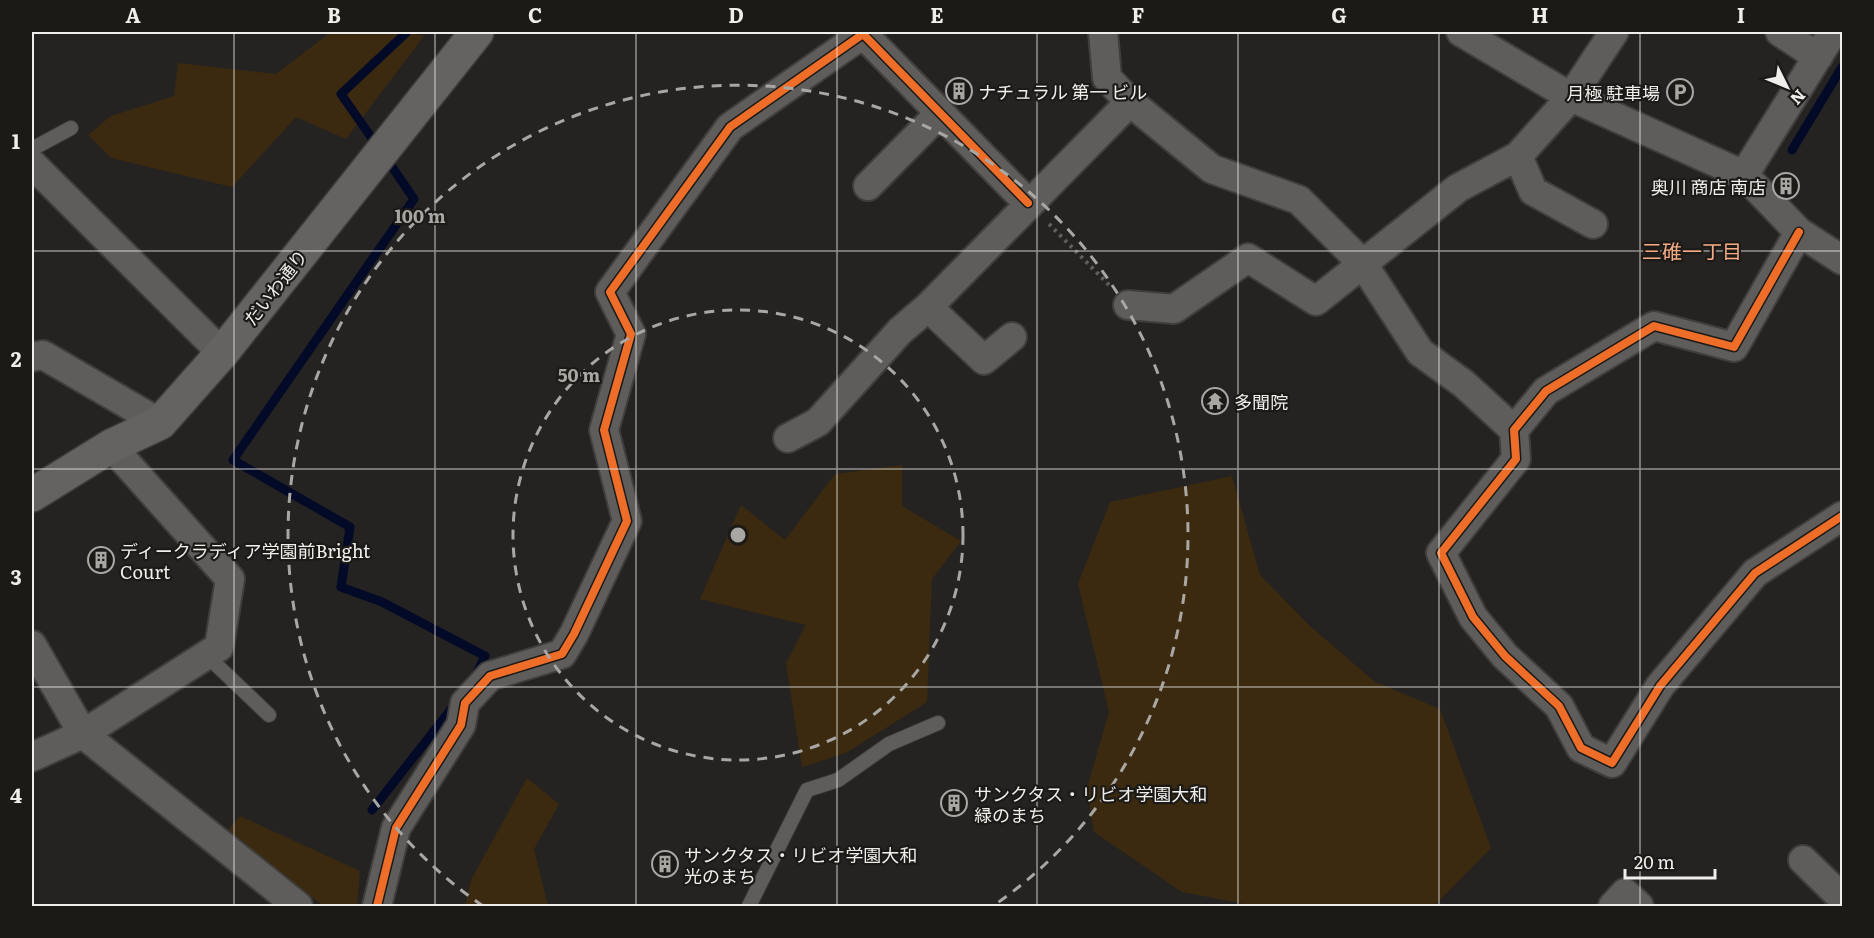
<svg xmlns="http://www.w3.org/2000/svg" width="1874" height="938" font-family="Literata,'Noto Sans JP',serif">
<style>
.green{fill:#3b2a10}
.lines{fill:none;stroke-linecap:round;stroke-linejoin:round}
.stream{stroke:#030a28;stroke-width:9}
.lane-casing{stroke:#3f3e3c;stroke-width:16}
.street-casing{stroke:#3f3e3c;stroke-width:32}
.secondary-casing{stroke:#3f3e3c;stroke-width:36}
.path{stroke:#605f5d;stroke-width:4;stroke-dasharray:3 4.5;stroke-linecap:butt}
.lane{stroke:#5e5d5b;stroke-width:14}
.street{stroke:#5e5d5b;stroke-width:28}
.secondary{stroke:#656262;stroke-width:33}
.cycleway-casing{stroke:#1c1a17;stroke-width:11}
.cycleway{stroke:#ee6e29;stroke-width:8}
.grid{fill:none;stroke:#efeeeb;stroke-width:1.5;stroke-opacity:0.55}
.ring{fill:none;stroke:#a8a7a4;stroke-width:3;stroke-dasharray:10 8}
.labels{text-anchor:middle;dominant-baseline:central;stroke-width:4.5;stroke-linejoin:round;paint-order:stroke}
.poi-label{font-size:18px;fill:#efeeeb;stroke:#1c1a17;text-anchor:start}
.street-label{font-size:18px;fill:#efeeeb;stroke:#1c1a17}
.neighbourhood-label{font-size:20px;fill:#f5ac86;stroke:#1c1a17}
.centre{fill:#a8a7a4;stroke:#1c1a17;stroke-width:3}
.ring-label{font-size:18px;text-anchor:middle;font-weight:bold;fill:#a8a7a4;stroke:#1c1a17;stroke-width:4.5;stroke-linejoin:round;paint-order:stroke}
.neatline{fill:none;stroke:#efeeeb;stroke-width:2}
.grid-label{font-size:20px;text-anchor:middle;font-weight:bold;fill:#efeeeb}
</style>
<rect width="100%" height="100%" fill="#252321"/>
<path class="green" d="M331,32H404L424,36L346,139L296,117L232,187L111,158L88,135L111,116L174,96L178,63L276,74Z
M902,465V506L961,541L932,579L927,702L846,753L802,767L786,663L806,625L700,599L741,505L785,540L835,474Z
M1232,476L1260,575L1309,625L1375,682L1440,709L1491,848L1434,906H1255L1182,892L1094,832L1087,788L1109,712L1078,584L1110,502Z
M527,778L559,804L534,849L548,906H465L471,880Z
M240,816L360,871L357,906H323L228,830Z"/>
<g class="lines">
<path class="stream" d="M378,147L341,94L407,32
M1792,150L1842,67
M386,158L414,199L233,460L350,527L341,587L382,602L485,656L476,675
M372,810L456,703"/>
<defs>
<path id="lane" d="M32,149L71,128
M206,655L269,715
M749,906L807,790L838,780L889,744L938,723"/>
<path id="street" d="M1103,32L1107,78L1130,102L1212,169L1299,200L1363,264L1420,352L1464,384L1514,430
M1461,32L1571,97L1744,175L1799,232L1842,260
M1780,32L1818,57
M1518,156L1533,191L1593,224
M32,164L222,353
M1744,175L1833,32
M868,186L940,113
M1799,232L1734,347L1654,326L1546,391L1514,430L1516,459L1441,553L1473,617L1505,656L1559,706L1581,748L1612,763L1660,686L1755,573L1842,516
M1128,305L1174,309L1248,258L1316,301L1458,188L1518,156L1571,97L1614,32
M1012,337L984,360L928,307L1130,102
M32,357L43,355L160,423
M788,438L818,422L900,331L928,307
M32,645L83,734L298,906
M32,757L83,734L219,647L230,579L111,446
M1803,860L1842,898
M377,906L396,828L461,725L465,703L490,676L562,654L574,634L627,521L604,430L631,334L610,292L730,127L863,34L1028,203
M1613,906L1625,893L1639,906"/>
<path id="secondary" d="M32,495L111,446L160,423L222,353L477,32"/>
</defs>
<use href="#lane" class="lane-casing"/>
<use href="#street" class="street-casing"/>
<use href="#secondary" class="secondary-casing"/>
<path class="path" d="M1049,224L1109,285"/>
<use href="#lane" class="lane"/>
<use href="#street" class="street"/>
<use href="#secondary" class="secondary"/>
<defs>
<path id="cycleway" d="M1799,232L1734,347L1654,326L1546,391L1514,430L1516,459L1441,553L1473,617L1505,656L1559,706L1581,748L1612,763L1660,686L1755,573L1842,516
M377,906L396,828L461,725L465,703L490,676L562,654L574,634L627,521L604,430L631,334L610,292L730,127L863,34L1028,203"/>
</defs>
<use href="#cycleway" class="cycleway-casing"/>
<use href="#cycleway" class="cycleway"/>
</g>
<path class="grid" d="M234,32V906M435,32V906M636,32V906M837,32V906M1037,32V906M1238,32V906M1439,32V906M1640,32V906M32,251H1842M32,469H1842M32,687H1842"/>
<g class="ring">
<circle cx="738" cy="535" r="225"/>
<path d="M483 906A450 450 0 1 1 993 906"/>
</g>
<defs>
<symbol id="building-ring" viewBox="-11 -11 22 22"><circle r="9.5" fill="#1c1a17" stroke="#a8a7a4" stroke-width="1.5"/><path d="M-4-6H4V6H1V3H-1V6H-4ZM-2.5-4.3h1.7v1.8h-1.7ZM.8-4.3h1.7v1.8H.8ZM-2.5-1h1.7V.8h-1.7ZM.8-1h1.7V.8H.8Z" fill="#a8a7a4"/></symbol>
<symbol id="parking-ring" viewBox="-11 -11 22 22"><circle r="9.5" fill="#1c1a17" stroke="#a8a7a4" stroke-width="1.5"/><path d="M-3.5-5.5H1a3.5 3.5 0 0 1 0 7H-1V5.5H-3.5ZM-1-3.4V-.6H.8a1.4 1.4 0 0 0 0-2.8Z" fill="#a8a7a4"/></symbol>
<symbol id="temple-ring" viewBox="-11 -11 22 22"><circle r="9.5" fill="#1c1a17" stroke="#a8a7a4" stroke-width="1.5"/><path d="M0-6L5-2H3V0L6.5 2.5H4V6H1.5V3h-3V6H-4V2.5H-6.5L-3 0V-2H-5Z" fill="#a8a7a4"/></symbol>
</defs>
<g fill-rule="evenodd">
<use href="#building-ring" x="944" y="76" width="30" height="30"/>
<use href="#parking-ring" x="1665" y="77" width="30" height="30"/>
<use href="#building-ring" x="1771" y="171" width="30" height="30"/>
<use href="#temple-ring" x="1200" y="386" width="30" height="30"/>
<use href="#building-ring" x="86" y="545" width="30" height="30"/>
<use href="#building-ring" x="939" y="788" width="30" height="30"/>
<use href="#building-ring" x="650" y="849" width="30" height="30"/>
</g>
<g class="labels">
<g class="poi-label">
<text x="978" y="91">ナチュラル 第一 ビル</text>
<text x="1660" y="92" text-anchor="end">月極 駐車場</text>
<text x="1766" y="186" text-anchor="end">奥川 商店 南店</text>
<text x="1234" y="401">多聞院</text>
<text x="120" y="550">ディークラディア学園前Bright<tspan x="120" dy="21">Court</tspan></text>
<text x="974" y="793">サンクタス・リビオ学園大和<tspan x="974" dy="21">緑のまち</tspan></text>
<text x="684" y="854">サンクタス・リビオ学園大和<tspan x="684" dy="21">光のまち</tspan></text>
</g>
<g class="street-label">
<text transform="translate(275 287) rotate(-52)">だいわ通り</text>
</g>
<g class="neighbourhood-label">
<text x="1692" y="250">三碓一丁目</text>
</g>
</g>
<circle cx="738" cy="535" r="9" class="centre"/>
<g class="ring-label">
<text x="420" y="223">100 m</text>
<text x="579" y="382">50 m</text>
</g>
<rect width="1874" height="938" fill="none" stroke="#1c1a17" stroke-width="66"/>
<g transform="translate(1787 87) rotate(133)" stroke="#1c1a17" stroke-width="4.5" paint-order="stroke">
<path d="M0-4.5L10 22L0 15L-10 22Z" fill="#efeeeb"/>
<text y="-9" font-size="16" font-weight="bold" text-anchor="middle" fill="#efeeeb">N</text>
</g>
<path d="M1625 869v9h90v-9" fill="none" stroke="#efeeeb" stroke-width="3"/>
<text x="1634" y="869" font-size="18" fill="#efeeeb" stroke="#1c1a17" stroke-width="4.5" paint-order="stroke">20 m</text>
<rect x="33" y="33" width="1808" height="872" class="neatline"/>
<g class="grid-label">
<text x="133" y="23">A</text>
<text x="334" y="23">B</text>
<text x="535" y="23">C</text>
<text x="736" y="23">D</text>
<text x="937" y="23">E</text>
<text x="1138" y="23">F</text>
<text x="1339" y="23">G</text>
<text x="1540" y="23">H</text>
<text x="1741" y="23">I</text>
<text x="16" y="149">1</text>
<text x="16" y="367">2</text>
<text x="16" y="585">3</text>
<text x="16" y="803">4</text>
</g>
</svg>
